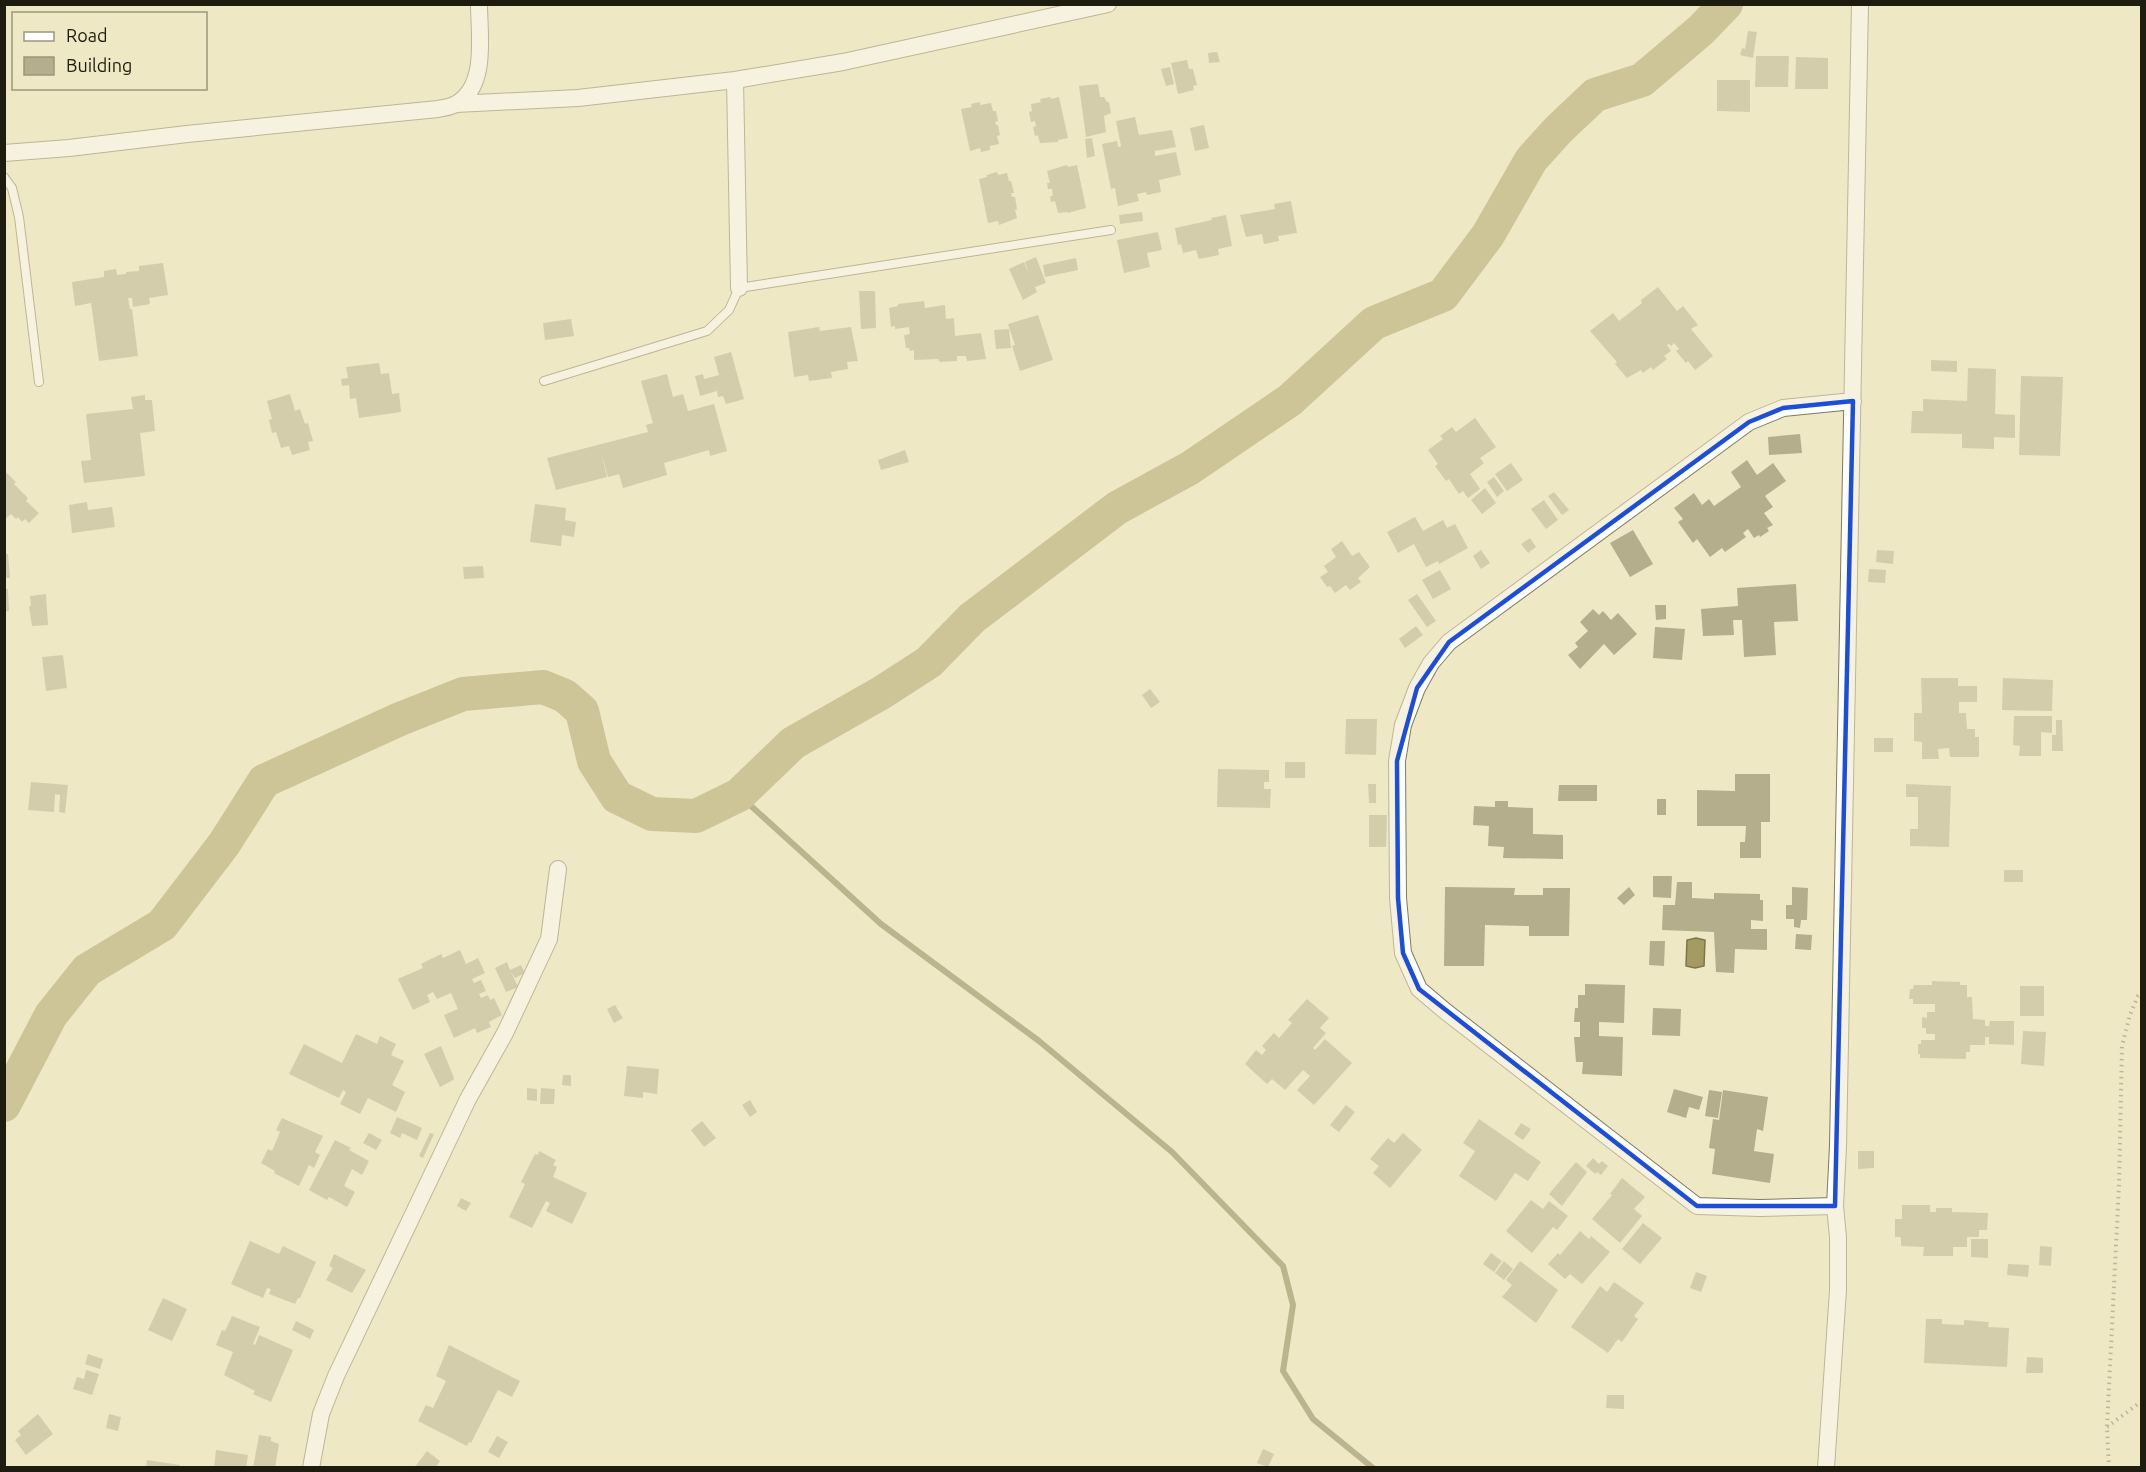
<svg xmlns="http://www.w3.org/2000/svg" width="2146" height="1472" font-family="Ubuntu,sans-serif">
<style>
.water{fill:#a49b63;stroke:#7c754a;stroke-width:1.5}
.lines{fill:none;stroke-linecap:round;stroke-linejoin:round}
.stream{stroke:#7c754a;stroke-width:6}
.river{stroke:#a49b63;stroke-width:34}
.building{fill:#b4ae8d}
.lane-casing{stroke:#807b5b;stroke-width:10}
.street-casing{stroke:#807b5b;stroke-width:18}
.path{stroke:#817d66;stroke-width:4;stroke-dasharray:1.5 4.5;stroke-linecap:butt}
.lane{stroke:#fff;stroke-width:8}
.street{stroke:#fff;stroke-width:16}
.marked{fill:none;stroke:#1d4ed8;stroke-width:4.5;stroke-linejoin:round}
</style>
<rect width="100%" height="100%" fill="#eee8c5"/>
<path class="water" d="M1696,938L1705,940L1704,966L1695,968L1686,966L1687,940Z"/>
<g class="lines">
<path class="stream" d="M739,795L881,924L1039,1041L1172,1152L1283,1266L1293,1305L1283,1371L1313,1419L1373,1468"/>
<path class="river" d="M4,1105L51,1015L87,970L162,925L224,844L264,781L400,719L463,694L543,687L565,696L582,711L594,761L617,797L652,814L696,816L739,795L793,743L881,693L929,662L972,618L1117,508L1190,468L1290,400L1374,323L1443,295L1488,235L1531,160L1558,130L1595,95L1642,80L1701,30L1726,4"/>
</g>
<path class="building" d="M1748,31L1757,32L1753,58L1740,55L1742,48L1745,49Z
M1217,52L1220,62L1209,63L1208,53Z
M1756,56H1789L1788,87H1755Z
M1796,57L1828,58V89H1795Z
M1187,60L1189,69H1193L1197,85L1193,86L1194,90L1178,94L1171,63Z
M1170,67L1174,84L1166,86L1161,69Z
M1717,80H1750V112L1717,111Z
M1098,84L1100,97H1104L1107,102H1109L1111,113L1104,116L1106,132L1086,137L1079,86Z
M1050,97L1051,99L1059,97L1068,138L1058,140V142L1040,143L1038,135L1035,136L1033,127L1036,126L1035,121L1031,122L1029,112L1032,111L1031,104L1041,102L1040,99Z
M980,102V105L991,103L993,111H996L998,121L995,122L996,125H998L1000,135L997,136L999,144L990,146V150L981,152L980,148L970,151L961,109L972,107L971,104Z
M1135,117L1139,135L1172,130L1176,147L1155,151V156L1176,152L1181,175L1159,180L1161,192L1147,195L1146,192L1137,194L1139,201L1118,206L1115,188L1111,189L1102,144L1117,141L1118,147L1121,146L1116,121Z
M1204,125L1209,148L1195,151L1190,128Z
M1092,138L1095,156L1087,158L1085,139Z
M1067,165L1068,167L1077,165L1086,208L1068,213L1067,212L1058,213L1055,201L1051,202L1050,196H1053L1052,189H1048L1047,183H1050L1047,171Z
M997,172L998,175L1007,173L1009,181H1011L1014,193H1011L1012,197H1015L1017,209L1015,210L1017,218L999,225L998,221L988,223L979,179L987,177V175Z
M1291,201L1297,233L1278,236L1279,241L1264,244L1262,234L1246,237L1240,215L1275,209L1274,204Z
M1142,212L1143,221L1120,224L1119,215Z
M1226,215L1232,246L1218,249L1219,255L1199,259L1196,250L1183,253L1181,244L1178,245L1175,228L1212,220L1211,218Z
M1158,232L1162,250L1147,253L1150,267L1124,273L1117,240Z
M1036,257L1046,283L1035,287L1037,292L1023,300L1009,269L1024,262L1029,274L1025,262Z
M1076,258L1078,270L1045,277L1043,265Z
M163,263L168,295L149,298L150,304L133,307L132,298H128L130,309H132L138,356L99,361L91,303L75,306L72,282L104,277V271L116,269L117,275L126,274V272L139,271V266Z
M1658,287L1677,311L1683,306L1698,325L1691,329L1713,356L1695,370L1688,361L1686,363L1676,351L1679,349L1674,343L1671,346L1669,344L1667,345L1671,351L1664,356L1667,359L1653,370L1651,367L1643,373L1641,370L1627,378L1615,364L1617,362L1590,331L1613,313L1619,321L1642,303L1641,300Z
M859,291H875L876,328L861,329Z
M924,301L925,308L945,305L946,319L954,318L955,336L981,333L986,359L967,361L966,356H957V361L940,362L938,359L914,360V350L910,351L909,348H906L904,335L910,334L909,327L895,329V326L891,327L889,308L898,306V304Z
M1038,315L1053,360L1020,371L1012,346L1015,345L1008,324Z
M571,319L574,336L545,340L543,323Z
M819,327L820,331L851,327L858,361L847,362L848,369L831,372L832,378L809,381L808,375L794,377L788,332Z
M1009,329L1011,348L996,349L994,330Z
M731,352L744,399L726,404L723,396L718,397L717,391L700,396L695,376L703,374L704,379L719,375L714,357Z
M1931,360L1957,361V372L1931,371Z
M379,363L381,374L389,373L392,394L399,393L401,412L359,418L356,398L350,399L349,385L342,386L341,379L348,378L346,367Z
M1968,368L1996,369L1995,414L2015,415V438L1994,437V449L1962,448V434L1911,433L1912,411H1923V399L1967,401Z
M667,374L673,397L683,394L688,411L714,404L727,451L710,456L709,450L664,463L667,475L623,488L619,474L608,477L601,452L607,477L556,490L547,458L648,432L646,425L653,423L641,381Z
M2021,376L2063,377L2060,456L2019,455Z
M290,394L295,411L300,409L305,424L308,423L313,441L308,442L310,450L292,455L289,446L281,448L276,432L272,433L269,420L272,419L267,401Z
M145,395V400H152L155,431L140,433L145,476L84,483L81,461L91,460L86,414L133,409L131,397Z
M1475,418L1496,447L1480,458L1484,463L1470,474L1480,489L1468,498L1463,491L1459,494L1449,479L1446,481L1435,466L1438,464L1428,450L1443,439L1440,436L1452,427L1456,432Z
M1800,434L1802,453L1769,455L1768,437Z
M905,450L909,462L881,470L878,460Z
M1747,460L1757,475L1773,463L1786,481L1765,496L1773,507L1764,513L1773,525L1767,528L1769,531L1760,537L1759,535L1754,538L1748,529L1743,533L1746,537L1725,552L1722,548L1710,557L1697,539L1693,543L1678,522L1683,519L1674,508L1694,493L1702,505L1709,499L1714,506L1741,487L1731,472Z
M1511,463L1523,480L1507,491L1495,474Z
M4,470L16,482L14,484L28,498L26,501L39,513L29,523L25,519L22,522L18,517L16,519L11,514L4,520Z
M1494,477L1504,491L1497,497L1487,482Z
M1485,488L1496,503L1482,514L1471,500Z
M1554,492L1569,510L1562,515L1548,496Z
M1544,500L1558,520L1546,529L1531,509Z
M87,502L88,510L112,507L115,527L72,533L69,505Z
M535,504L566,508L565,520L576,522L574,537L562,535L561,546L530,542Z
M1415,517L1423,531L1443,520L1447,528L1455,524L1468,548L1439,564L1438,561L1426,567L1414,544L1398,553L1387,532Z
M1633,530L1653,564L1630,577L1610,543Z
M1530,538L1536,547L1528,553L1521,544Z
M1342,541L1352,556L1359,552L1370,567L1358,578L1361,582L1350,590L1346,585L1335,593L1330,586L1327,587L1320,577L1328,572L1324,566L1336,557L1331,549Z
M1481,550L1490,563L1481,569L1473,556Z
M1877,550L1894,551L1893,564L1876,562Z
M4,554H8L10,578H4Z
M483,566L484,578L464,579L463,567Z
M1869,569L1886,570L1885,583L1868,582Z
M1440,570L1451,589L1433,599L1422,580Z
M1796,584L1798,621L1774,622L1776,655L1744,657L1742,620H1733L1734,635L1703,636L1701,609L1738,606L1737,588Z
M4,589H8L9,611L4,612Z
M46,594L48,625L32,626L29,606H31L30,596Z
M1417,594L1436,621L1427,627L1408,600Z
M1655,605H1666V619L1656,620Z
M1593,609L1599,615L1603,611L1611,620L1618,613L1637,634L1614,655L1604,644L1580,669L1568,655L1578,647L1575,643L1588,631L1580,622Z
M1416,626L1423,635L1405,648L1399,639Z
M1655,627L1685,629L1682,660L1653,658Z
M63,655L67,688L46,691L42,657Z
M1921,678H1958V686H1977V702H1959V713H1966L1967,729H1975V737H1979V757H1950L1949,748L1938,749L1939,759H1922V742L1914,741V713H1922Z
M2003,678L2053,680L2052,711L2002,710Z
M1150,689L1160,702L1151,708L1142,695Z
M2014,716H2052V733L2041,732V756H2019L2020,746L2013,745Z
M1346,719H1377L1376,755L1345,754Z
M2056,720H2062L2063,751H2052V735H2056Z
M1874,738H1893V752H1874Z
M1285,762H1305V778H1285Z
M1218,769L1269,770V782H1264V789H1271L1270,808L1217,807Z
M1735,774H1770V822H1761V858H1740V842H1745L1746,826H1697V790L1735,791Z
M31,782L68,785L65,813L59,812L60,795L55,794L54,812L28,810Z
M1368,784H1376V803H1369Z
M1906,784L1951,786L1949,847L1910,846V829H1918V797H1906Z
M1559,785H1597V801H1558Z
M1657,799H1666V815H1657Z
M1495,801H1508V807L1533,808V834L1563,835V859L1503,858L1504,847L1488,846L1489,826L1473,825L1474,806L1495,807Z
M1369,815H1387L1386,847H1369Z
M2004,870H2023V882H2004Z
M1653,876H1672L1671,898L1653,897Z
M1677,882H1692V898L1714,899V893L1760,894V900H1763V921L1751,920V929H1767V950L1735,949L1734,973L1716,972L1714,932L1662,930L1663,905H1675Z
M1445,887L1515,888L1514,895H1543V888H1570L1569,936H1529V926L1485,925L1484,966H1444Z
M1629,887L1635,895L1624,905L1617,898Z
M1792,887L1808,888L1807,920H1801L1800,928L1794,927V919H1786V905H1792Z
M1796,934L1812,935L1811,950L1795,949Z
M1650,941H1665L1664,966L1649,965Z
M460,950L466,964L478,958L485,973L472,979L474,983L481,980L486,991L479,994L481,998L488,995L490,1000L494,998L502,1015L489,1022L491,1027L477,1033L475,1028L454,1038L444,1015L458,1009L451,993L437,999L433,992L427,995L430,1002L413,1010L398,979L423,968L421,964L441,954L443,958Z
M507,962L510,970L521,965L525,973L515,978L511,972L518,987L506,992L495,968Z
M1932,981L1960,982V985H1967V997H1972L1973,1019L1985,1020V1026H1989L1990,1021H2014V1045L1989,1044V1037H1985V1045H1970V1052H1966V1059L1920,1058V1054H1918V1044H1921V1040H1935V1034H1926V1028H1922V1017L1927,1018V1012H1935V1004H1913V999H1909L1910,989H1913L1914,985H1932Z
M1585,984L1625,985L1624,1023L1599,1022V1036L1623,1037L1622,1076L1582,1074L1583,1062H1576L1574,1037H1580V1022H1574L1575,1008H1578V995H1585Z
M2020,986H2044V1016H2020Z
M1307,999L1329,1018L1320,1028L1326,1033L1313,1048L1315,1050L1325,1039L1352,1063L1314,1105L1297,1090L1310,1076L1303,1070L1285,1090L1272,1079L1267,1084L1245,1064L1256,1050L1262,1055L1266,1050L1262,1046L1274,1033L1279,1038L1292,1023L1288,1020Z
M615,1005L623,1018L614,1023L607,1009Z
M1653,1008L1681,1009L1680,1036L1652,1035Z
M2023,1031L2046,1032L2044,1066L2021,1064Z
M356,1034L377,1044L380,1036L396,1044L391,1055L404,1061L392,1085L405,1092L396,1112L368,1098L360,1114L340,1104L346,1092L343,1090L339,1098L289,1074L304,1044L342,1063Z
M441,1046L454,1078L453,1080L440,1087L424,1054Z
M627,1066L659,1069L657,1094L643,1092V1098L624,1096Z
M563,1075H571V1086L562,1085Z
M527,1088L537,1089V1101L527,1100Z
M541,1088L555,1089L554,1104H540Z
M1674,1089L1703,1097L1699,1110L1689,1107L1686,1118L1667,1112Z
M1709,1090L1722,1092L1718,1118L1705,1116Z
M1723,1090L1768,1097L1763,1131L1757,1129L1754,1151L1774,1154L1770,1183L1712,1174L1715,1149L1709,1148L1713,1119L1719,1120Z
M750,1100L757,1112L750,1117L742,1105Z
M1346,1105L1355,1112L1339,1132L1330,1125Z
M397,1117L422,1128L417,1140L402,1133L400,1138L390,1133Z
M282,1118L323,1136L315,1152L320,1155L314,1168L309,1165L299,1186L274,1173L275,1171L261,1163L268,1149L272,1151L280,1132L276,1130Z
M1479,1119L1541,1162L1528,1181L1515,1173L1496,1201L1459,1176L1475,1151L1463,1143Z
M702,1121L716,1138L704,1147L691,1130Z
M1521,1123L1531,1129L1523,1140L1514,1134Z
M369,1133L382,1140L376,1150L363,1143Z
M430,1133L434,1134L423,1158L419,1156Z
M1403,1133L1422,1150L1390,1188L1373,1173L1379,1166L1370,1159L1388,1138L1394,1143Z
M335,1140L351,1148L349,1150L369,1161L362,1175L352,1169L344,1186L355,1192L347,1207L329,1197L327,1200L309,1190Z
M539,1151L556,1160L553,1165L557,1167L553,1177L587,1193L572,1224L546,1211L550,1203L546,1201L532,1228L509,1217L525,1184L521,1182L535,1154L538,1155Z
M1858,1151H1874V1168L1858,1169Z
M1593,1158L1599,1164L1602,1161L1608,1166L1601,1175L1597,1172L1595,1174L1586,1166Z
M1576,1162L1587,1172L1562,1206L1549,1194Z
M1622,1178L1645,1197L1634,1209L1642,1216L1620,1243L1592,1219L1612,1195L1610,1194Z
M461,1198L471,1203L466,1211L457,1206Z
M1531,1200L1543,1209L1549,1201L1568,1216L1557,1230L1553,1227L1532,1253L1506,1231Z
M1902,1205H1930V1212H1936V1208H1952V1212L1988,1213L1987,1230H1979V1237H1967V1247H1953V1256H1923L1924,1247L1901,1246V1237H1895V1219H1902Z
M1643,1223L1662,1238L1640,1264L1622,1249Z
M1580,1231L1589,1239L1591,1236L1610,1252L1582,1284L1570,1274L1565,1279L1548,1264L1558,1253L1560,1255Z
M1971,1239H1988V1258L1971,1257Z
M250,1241L279,1254L283,1246L316,1262L300,1298H298L295,1304L269,1294L271,1289L267,1288L263,1298L231,1284Z
M2040,1246L2052,1247L2051,1266L2039,1265Z
M1491,1253L1502,1261L1494,1272L1483,1264Z
M334,1254L366,1270L352,1293L326,1280L333,1268L329,1266Z
M1504,1261L1513,1269L1504,1280L1495,1273Z
M1520,1261L1558,1290L1536,1323L1502,1297L1512,1285L1506,1280Z
M2008,1264L2029,1265L2028,1277L2007,1275Z
M1696,1272L1707,1276L1701,1292L1690,1288Z
M1614,1282L1644,1303L1634,1316L1638,1319L1622,1342L1618,1339L1608,1353L1571,1327L1600,1286L1607,1292Z
M163,1298L187,1309L172,1341L148,1330Z
M232,1316L260,1327L253,1344L255,1345L259,1335L293,1350L271,1402L253,1394L255,1391L224,1375L233,1352L216,1345L222,1330L225,1331Z
M1926,1319H1942V1324L1964,1325V1320L1989,1322L1988,1327L2009,1328L2007,1367L1924,1363Z
M296,1321L314,1330L310,1339L292,1330Z
M449,1345L520,1381L512,1397L498,1390L471,1443L469,1442L467,1446L418,1421L426,1405L433,1408L446,1381L436,1376Z
M88,1354L103,1359L100,1369L85,1364Z
M2027,1357L2043,1358V1373H2026Z
M86,1370L99,1374L92,1395L73,1389L77,1377L84,1379Z
M1607,1395H1624V1409L1606,1408Z
M38,1414L53,1434L26,1455L15,1440L21,1435L18,1431Z
M109,1414L121,1417L118,1431L106,1428Z
M259,1435L271,1437V1441L279,1444L275,1468H253Z
M497,1436L508,1442L499,1458L488,1452Z
M1263,1449L1274,1454L1268,1467L1257,1463Z
M216,1450L248,1455L246,1468H214Z
M427,1451L440,1461L435,1468H414Z
M147,1460L180,1465L179,1468H146Z"/>
<g class="lines">
<defs>
<path id="lane" d="M4,177L12,188L19,217L39,382
M544,381L707,331L729,310L739,288L1111,230"/>
<path id="street" d="M735,80L739,288
M456,104L578,98L735,80L843,62L1108,4
M4,153L69,148L187,134L438,109C443,108 451,107 456,104C488,86 479,35 479,4
M1835,1206L1760,1208L1697,1206L1445,1011L1419,989L1403,953L1398,898L1397,761L1403,725L1417,688L1431,663L1449,642L1749,422L1783,408L1853,401
M311,1468L321,1414L336,1376L468,1099L505,1033L549,939L558,869
M1826,1468L1838,1290V1237L1835,1206L1838,1146L1860,4"/>
</defs>
<use href="#lane" class="lane-casing"/>
<use href="#street" class="street-casing"/>
<path class="path" d="M2107,1427L2142,1401
M2109,1468L2107,1427L2119,1185L2122,1046L2130,1015L2138,996L2142,994"/>
<use href="#lane" class="lane"/>
<use href="#street" class="street"/>
</g>
<path d="M0 0H2146V1472H0ZM1853,401L1835,1206H1697L1419,989L1403,953L1398,898L1397,761L1417,688L1449,642L1749,422L1783,408Z" fill="#eee8c5" fill-opacity=".55" fill-rule="evenodd"/>
<path class="marked" d="M1853,401L1835,1206H1697L1419,989L1403,953L1398,898L1397,761L1417,688L1449,642L1749,422L1783,408Z"/>
<rect width="2146" height="1472" fill="none" stroke="#1e1c0f" stroke-width="12"/>
<rect x="12" y="12" width="195" height="78" fill="#eee8c5" stroke="#9b967c" stroke-width="1.5"/>
<rect x="24" y="32" width="30" height="9" fill="#ffffff" stroke="#9b967c" stroke-width="1.5"/>
<text x="66" y="42" font-size="18" fill="#1e1c0f">Road</text>
<rect x="24" y="57" width="30" height="18" fill="#b4ae8d" stroke="#9b967c" stroke-width="1.5"/>
<text x="66" y="72" font-size="18" fill="#1e1c0f">Building</text>
</svg>
